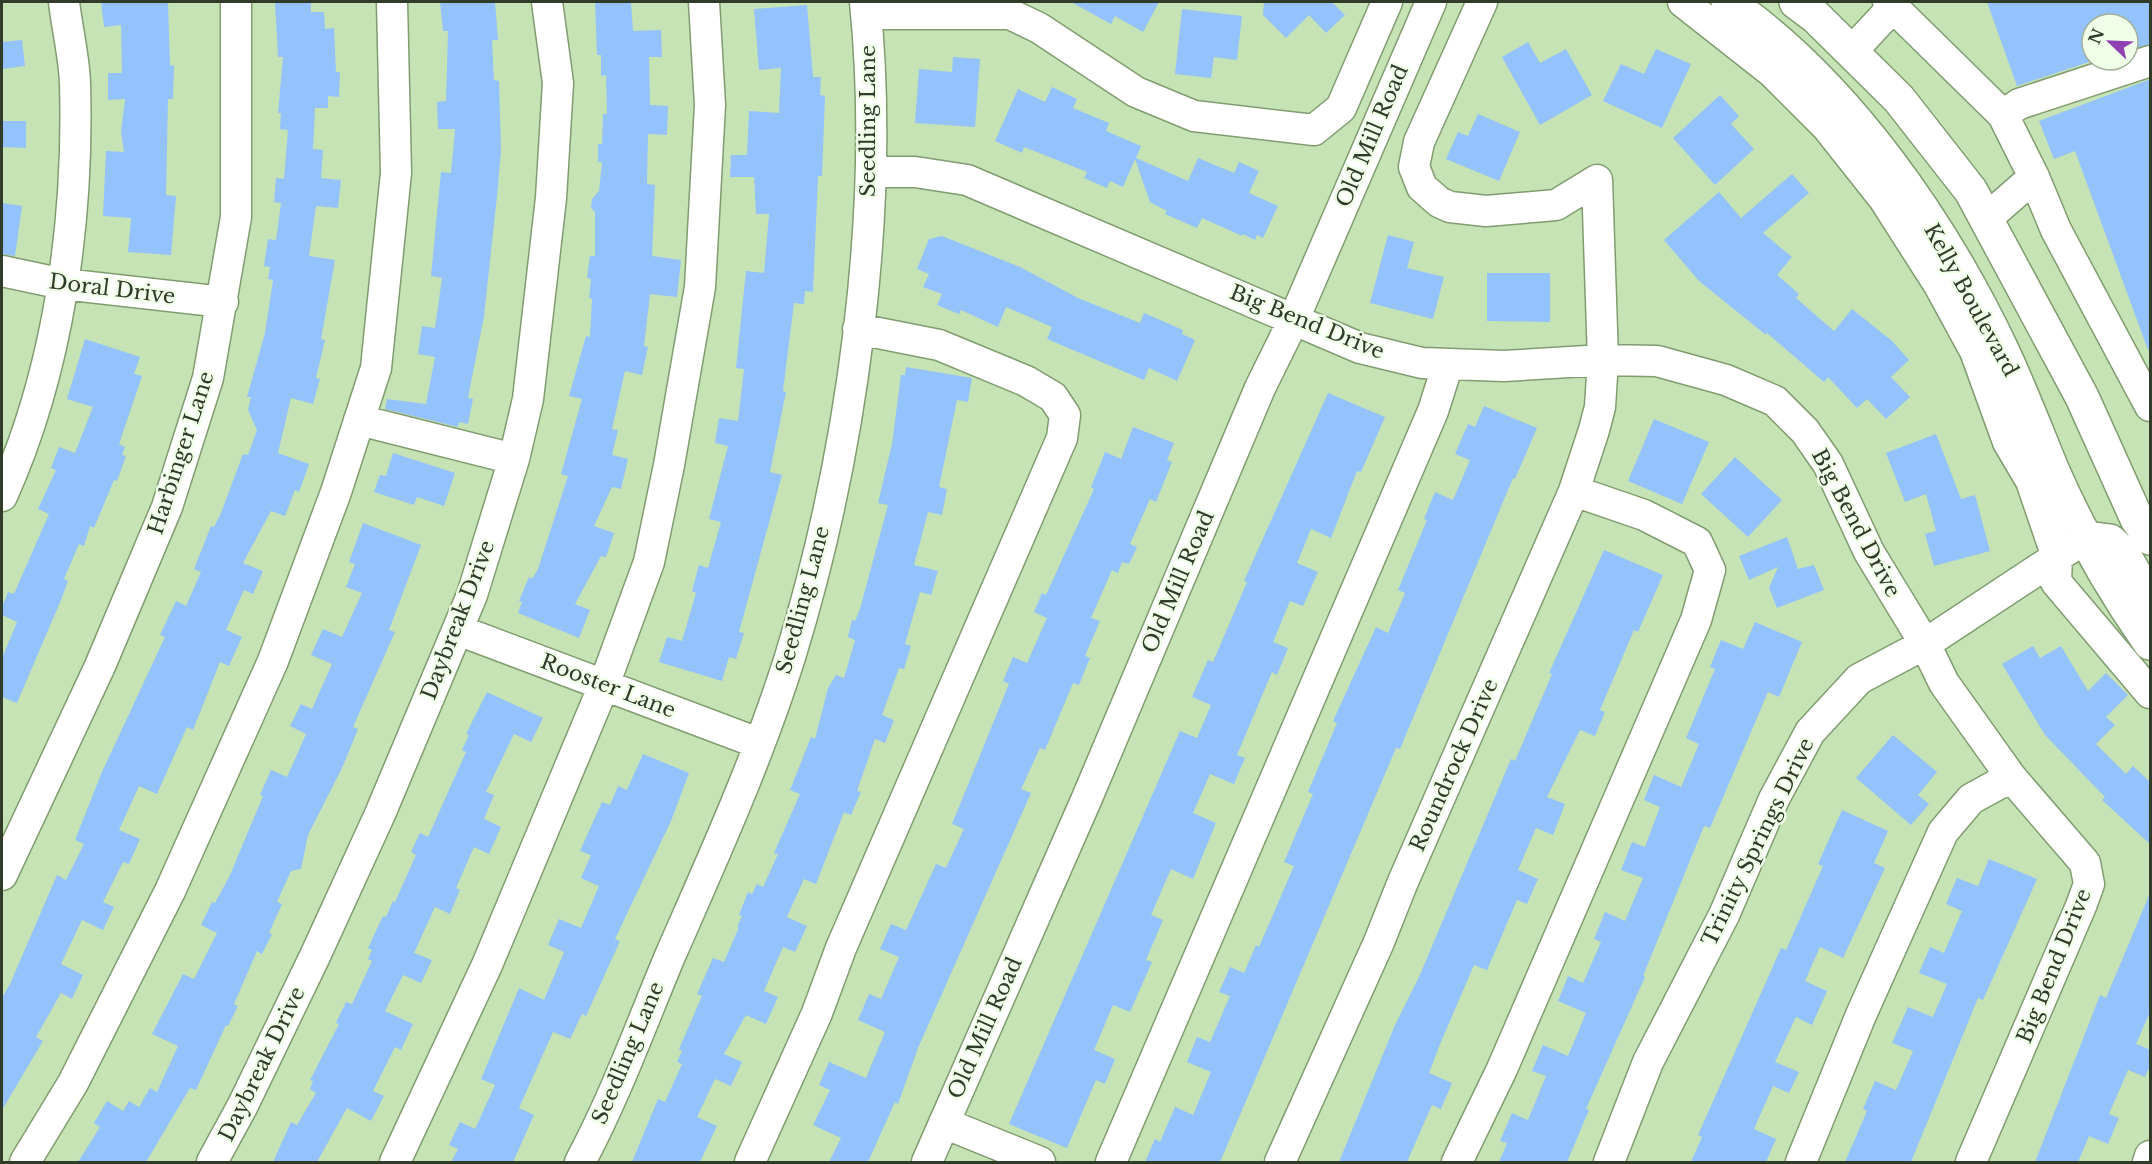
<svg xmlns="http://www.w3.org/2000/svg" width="2152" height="1164" font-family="'Libre Baskerville',serif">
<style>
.building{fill:#94c2fc}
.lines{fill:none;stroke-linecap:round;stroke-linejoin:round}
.minor-casing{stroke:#819d70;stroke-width:33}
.major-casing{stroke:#819d70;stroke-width:36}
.minor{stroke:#fff;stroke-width:30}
.major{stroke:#fff;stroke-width:33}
.labels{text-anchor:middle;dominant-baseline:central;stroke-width:5;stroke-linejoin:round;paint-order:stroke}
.street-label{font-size:21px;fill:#303b29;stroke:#f0ffe7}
</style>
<rect width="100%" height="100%" fill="#c5e3b4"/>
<path class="building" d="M101,2H168L170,66L174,65L173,99H168L166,195L176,196L171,255L128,252L131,218L103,216L106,151L124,152L121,132L125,99L108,100V73H122L121,25L104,27Z
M275,2H311V12H324L325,29L334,28L336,72H340L339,97L328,96V108H315L313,149L323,150L321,178L341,180L338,208L316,206L309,256L335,260L321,339L325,340L316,378L320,379L313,404L291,398L278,453L309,464L299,492L295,490L285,516L271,511L243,563L263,571L253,594L244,590L226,630L242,637L229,666L220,662L193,730L187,727L157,794L139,786L119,830L140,839L129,864L123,862L103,902L114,907L103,930L82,920L61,964L83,975L72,999L61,993L36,1037L43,1041L2,1110V998L10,984L57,875L66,880L84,844L75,840L102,772L165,637L160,635L176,601L186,606L201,572L194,569L211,526L214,527L221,513L243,454L248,455L257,430L248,410L251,397H247L265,333L273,280L268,279L270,267L264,266L268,239L276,240L281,203L274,202L276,178L284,179L288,130L280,129L281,113H278L283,57H278Z
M440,2H495L498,40H492L494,80L499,81L501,151L497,196L484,316L468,398L473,399L468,424L459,422L458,427L385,409L387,399L426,404L435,357L418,354L422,326L435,328L442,278L431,276L441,172L451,173L455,129H438L437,102L446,101L448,31H443Z
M595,2H631L633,31L661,30L662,57H649L650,105L668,106L667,135L648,134L647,184L655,185L652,256L681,260L677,297L650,294L644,346L648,347L642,375L625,371L612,429L618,430L612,455L628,459L621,489L612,487L594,526L614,533L606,557L601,556L575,604L590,610L579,638L518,613L522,602L519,601L529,577L532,579L538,569L568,476L561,474L582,399L569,396L586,336L590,337L592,299L589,298L591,279L587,278L590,256H595V212L591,208L592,199L599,191L602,162H598V144H602L603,114H607L606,75L601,76V55H597Z
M1071,2H1159L1143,32L1115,16L1111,24Z
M1264,2H1332L1345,15L1326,33L1309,15L1286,38L1263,15Z
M1987,2H2151V44L2128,50V24H2092V61L2017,86Z
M807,5L813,77H821L820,95L825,96L822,176H818L813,292L805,291L804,304L794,303L783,391L786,392L770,472L782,475L739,632L744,633L736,659L729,657L722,681L659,662L667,637L682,641L696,593L692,591L699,565L708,568L721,522L709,519L728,446L715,443L719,418L738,421L744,369L736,368L746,271L764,273L769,214H756L754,177H730L731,155H747L749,111L779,113L781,68L759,70L754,9Z
M1182,9L1242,16L1237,60L1214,57L1211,78L1175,74Z
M22,40L25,66L2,69V42Z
M1528,42L1540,63L1566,49L1592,95L1540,125L1502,57Z
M1656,49L1691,64L1662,128L1603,101L1621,64L1644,74Z
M953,57L980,59L975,127L915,123L919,69L952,72Z
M2151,79V350H2148L2075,151L2054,159L2039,121Z
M1052,87L1077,99L1073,108L1109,123L1106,131L1141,146L1136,158L1188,181L1198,158L1234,173L1239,162L1259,171L1249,193L1278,206L1263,238L1257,235L1255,240L1243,234L1242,236L1202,218L1197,228L1165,214L1167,211L1150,202L1135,159L1123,187L1110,181L1107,188L1084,178L1087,172L1024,147L1022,153L995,141L1018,89L1045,102Z
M1720,95L1739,116L1731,124L1754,149L1715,185L1673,138Z
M1478,114L1520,132L1499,181L1446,159L1458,132L1468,136Z
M2,121H26V148L2,147Z
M1792,174L1809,193L1763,233L1792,257L1777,275L1799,294L1796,298L1834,331L1852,309L1892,341L1909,360L1891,377L1910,397L1886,419L1867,399L1857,408L1828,377L1824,382L1767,333L1766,335L1699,281L1664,240L1719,192L1741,218Z
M2,203L22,206L15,256L2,254Z
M1388,235L1414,242L1407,268L1444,277L1433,319L1370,303Z
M942,236L1020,267L1078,298L1140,323L1144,313L1183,330L1182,334L1195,340L1177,381L1149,368L1144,380L1047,339L1052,327L1006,307L998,327L961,310L959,314L937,305L942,294L923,287L929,274L917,269L929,239Z
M1487,273H1550V322L1487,321Z
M85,339L140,357L134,374L142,376L119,444L125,447L122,455L126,456L117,481L114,480L94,528L90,526L84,546L79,544L64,579L68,581L61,600L17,703L2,697V658L17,622L2,615V607L8,592L14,594L49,514L38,509L56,470L51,468L59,447L75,453L93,407L67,399Z
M906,367L972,378L968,402L957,400L939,487L947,489L942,515L928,512L914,565L938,571L931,595L920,592L905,644L911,646L904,669L899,668L882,715L894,720L885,743L875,739L857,791L861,792L851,815L844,812L816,884L804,879L787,917L807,926L795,952L783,947L764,991L778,997L766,1024L746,1015L724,1054L742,1062L731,1086L715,1079L697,1117L717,1126L700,1162H632L658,1099L665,1102L682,1064L677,1062L682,1051L679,1049L702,996L697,994L713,958L724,962L739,927H737L742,916L739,915L748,892L752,894L757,884L763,887L778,854L774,853L800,794L790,790L811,737L815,739L828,688L836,675L844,678L855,640L848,637L852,620L855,621L860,609L888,505L878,503L892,444L901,375H905Z
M1328,393L1385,417L1361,472L1357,471L1331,538L1311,529L1297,563L1318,572L1303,606L1290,601L1273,642L1288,648L1277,675L1272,672L1237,755L1245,758L1234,784L1210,774L1193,813L1216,823L1193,879L1171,869L1151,915L1163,920L1146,960L1152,962L1130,1012L1113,1005L1094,1050L1115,1059L1105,1084L1096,1080L1067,1148L1009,1124L1180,731L1197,738L1211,705L1192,697L1208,660L1213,662L1247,582L1244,581Z
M1484,406L1537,428L1515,479L1513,478L1400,749L1396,748L1220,1162H1145L1155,1139L1160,1142L1175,1107L1193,1115L1211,1072L1187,1062L1197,1037L1210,1042L1230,996L1219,992L1230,967L1244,973L1256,945L1259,947L1294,866L1284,862L1313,794L1308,792L1337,723L1333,721L1376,627L1388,633L1405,593L1398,590L1427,520L1424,519L1435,492L1453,500L1470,460L1455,454L1468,424L1475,427Z
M1654,419L1709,442L1682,504L1628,481Z
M1133,427L1174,443L1167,460L1172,462L1156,502L1150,499L1130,544L1137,547L1129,564L1122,562L1118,573L1112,570L1091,618L1100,621L1085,656L1090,658L1079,685L1073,683L1045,750L1040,748L1021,789L1031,793L918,1048L898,1104L895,1102L868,1162H829L841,1138L813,1125L830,1090L819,1085L829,1062L866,1078L885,1032L858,1020L869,994L881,999L899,957L880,949L891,924L906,930L936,864L946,868L964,829L952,824L1009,684L1003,681L1013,657L1027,663L1047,618L1034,612L1042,593L1046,595L1094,489L1091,487L1105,452L1121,459Z
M1936,434L1961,499L1975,495L1990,551L1934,566L1925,534L1936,531L1926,494L1905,502L1886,453Z
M393,453L455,473L444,506L417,497L414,505L374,492L380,475L386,476Z
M1735,457L1782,500L1748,537L1701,494Z
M363,523L421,545L389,630L395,632L353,727L358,729L343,766L308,835L301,869L291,871L277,902L282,904L269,933L272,934L262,954L257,951L234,1004L238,1006L228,1026L226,1025L196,1090L190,1088L146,1162H78L100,1127L94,1123L107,1101L123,1111L129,1101L139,1107L150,1088L157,1092L178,1046L152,1034L183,974L194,979L217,933L201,925L212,902L215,903L230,875L263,796L260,795L271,770L287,777L306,734L290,726L301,704L312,709L332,664L311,655L323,629L342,637L362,593L346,587L355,564L349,562Z
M1787,537L1798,569L1814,565L1824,590L1777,608L1769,588L1778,567L1749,580L1739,556Z
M1604,550L1663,575L1638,632L1634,630L1600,710L1605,712L1595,736L1580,730L1547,797L1565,804L1553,835L1536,828L1518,870L1538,879L1527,904L1517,900L1487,970L1474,965L1440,1044L1429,1073L1452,1083L1441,1109L1432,1105L1407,1162H1339L1395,1025L1419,977L1511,759L1515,761L1552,674L1549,673Z
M1755,622L1802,642L1779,697L1768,692L1710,828L1704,826L1643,976L1645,977L1586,1109L1589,1110L1567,1162H1499L1507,1143L1500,1141L1512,1113L1528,1120L1546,1076L1532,1071L1543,1045L1568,1056L1586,1013L1558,1001L1568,976L1583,983L1601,942L1594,939L1605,912L1625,921L1643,878L1621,870L1632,842L1645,847L1660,807L1644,800L1654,775L1681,787L1699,744L1686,738L1715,669L1710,667L1721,640L1743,649Z
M2033,646L2040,658L2061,646L2088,691L2106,673L2128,695L2106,717L2115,725L2096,744L2126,774L2133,766L2151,783V845L2102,800L2105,797L2045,735L2002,664Z
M487,692L543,718L531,742L514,734L486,792L494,795L484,819L501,827L489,854L474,847L456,888L460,890L450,914L435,907L414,953L432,960L421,983L403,975L385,1011L413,1024L401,1050L395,1047L373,1091L384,1096L371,1121L347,1108L317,1162H273L291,1122L297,1125L316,1093L310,1089L313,1081L310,1080L339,1024L336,1023L346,1002L352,1004L372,961L368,959L372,950L368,948L383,916L386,917L393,901L395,902L416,855L411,852L420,833L428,837L466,752L462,750L469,735L466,734Z
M1893,735L1937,772L1918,795L1929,804L1911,825L1856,778Z
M643,754L689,773L671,821L615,939L620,941L586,1016L582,1014L570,1039L553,1032L519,1108L534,1115L513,1162H451L458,1149L449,1145L460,1122L475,1129L495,1085L481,1079L519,988L544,1000L564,952L548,945L559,919L581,928L599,886L581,878L591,855L580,851L602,802L610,805L618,786L627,790Z
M1842,810L1888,831L1874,863L1885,868L1843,958L1820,947L1805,981L1827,991L1812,1025L1796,1017L1775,1062L1799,1072L1789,1093L1773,1086L1754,1129L1776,1139L1766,1162H1691L1702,1137L1698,1135L1751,1016L1781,948L1786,950L1823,866L1818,864Z
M1989,859L2037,879L1983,1000L1978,998L1911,1162H1845L1867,1111L1863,1109L1875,1081L1896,1090L1913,1051L1892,1043L1908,1007L1933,1017L1947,984L1919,973L1930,947L1944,953L1962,911L1946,904L1957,878L1978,886Z
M2150,893L2151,1010L2136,1044L2151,1050V1064L2145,1077L2128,1070L2109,1114L2119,1118L2108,1144L2089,1136L2078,1162H2035L2100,995L2106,998Z"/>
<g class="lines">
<defs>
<path id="minor" d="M1683,2L1772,72L1827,127L1884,199L1939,285L1975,351L2008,442L2031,481L2057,557L2056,582L2150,693
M1888,2L2003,115L2034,177L2056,230L2150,406
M866,14H1010L1039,28L1136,92L1194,116L1314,130L1341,108L1387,2
M1852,51L1893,7
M2003,115L2019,104L2150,61
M871,172H915L967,180L1360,348L1422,363L1504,366L1603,360L1657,361L1726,380L1775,401L1805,431L1828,464L1869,552L1925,644L1944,683L2011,777L2085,863L2089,884L2081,906L1971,1162
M1986,219L2034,177
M2,271L63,284L223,302
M359,420L514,459
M2,496C59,370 79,220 75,83C74,56 67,28 64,2
M458,630L758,743
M2,875L100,666L167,507L208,378L236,217V2
M944,1123L1040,1162
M25,1162L73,1083L170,891L273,661L336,492L376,368L396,173L392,2
M212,1162L243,1105L315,956L380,814L472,595L514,459L528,399L551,198L558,83L547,2
M395,1162L487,965L604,685L649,562L669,465L700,287L710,105L704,2
M580,1162C615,1097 641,1025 670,956C713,858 758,759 790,657C852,456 886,211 865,2
M750,1162L817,1013L841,948L1062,438L1065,415L1053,397L1026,381L939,345L858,329
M927,1162L1087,798L1260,388L1294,319L1431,2
M1111,1162L1433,411L1448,364
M1280,1162L1379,942L1402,884L1574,491L1594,430L1600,407L1603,360L1597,180L1556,205L1486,211L1450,207L1439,202L1422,187L1414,167L1419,142L1482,2
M1457,1162L1502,1069L1696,620L1710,570L1697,542L1644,515L1574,491
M1609,1162L1648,1062L1724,915L1774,799L1810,732L1859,679L1925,644L2069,549
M1801,1162L1861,1015L1943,832L1971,799L2011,777
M2148,1162L2150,1156"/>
<path id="major" d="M1728,2C1846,84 1942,223 2003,352C2021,391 2036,430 2052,469C2079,531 2112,589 2150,643
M1796,2L1816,17L1899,99L1971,191L2082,397L2137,519L2150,538
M2087,538L2110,541L2124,555L2150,600"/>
</defs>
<use href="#minor" class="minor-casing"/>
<use href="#major" class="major-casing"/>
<use href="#minor" class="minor"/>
<use href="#major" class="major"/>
</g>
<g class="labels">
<g class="street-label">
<text transform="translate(868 121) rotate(-90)">Seedling Lane</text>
<text transform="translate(1372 136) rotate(-67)">Old Mill Road</text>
<text transform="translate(112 289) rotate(7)">Doral Drive</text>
<text transform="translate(1971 300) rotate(61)">Kelly Boulevard</text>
<text transform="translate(1307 322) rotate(22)">Big Bend Drive</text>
<text transform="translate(181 453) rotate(-72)">Harbinger Lane</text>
<text transform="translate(1856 523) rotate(62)">Big Bend Drive</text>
<text transform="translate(1178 582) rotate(-67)">Old Mill Road</text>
<text transform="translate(803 600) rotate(-75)">Seedling Lane</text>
<text transform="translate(458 620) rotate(-69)">Daybreak Drive</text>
<text transform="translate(608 686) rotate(21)">Rooster Lane</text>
<text transform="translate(1454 765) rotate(-66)">Roundrock Drive</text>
<text transform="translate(1758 842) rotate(-64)">Trinity Springs Drive</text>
<text transform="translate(2054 966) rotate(-68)">Big Bend Drive</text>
<text transform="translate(985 1028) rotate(-66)">Old Mill Road</text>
<text transform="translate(628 1053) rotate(-67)">Seedling Lane</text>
<text transform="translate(262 1064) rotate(-64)">Daybreak Drive</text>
</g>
</g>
<rect width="2152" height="1164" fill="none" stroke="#303b29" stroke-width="6"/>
<g transform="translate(2110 42) rotate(293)"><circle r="28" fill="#f0ffe7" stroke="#a3b19b" stroke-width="1.5"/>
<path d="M0-4.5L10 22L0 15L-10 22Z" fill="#8f41b1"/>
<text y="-9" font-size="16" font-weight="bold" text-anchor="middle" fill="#303b29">N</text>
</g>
</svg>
